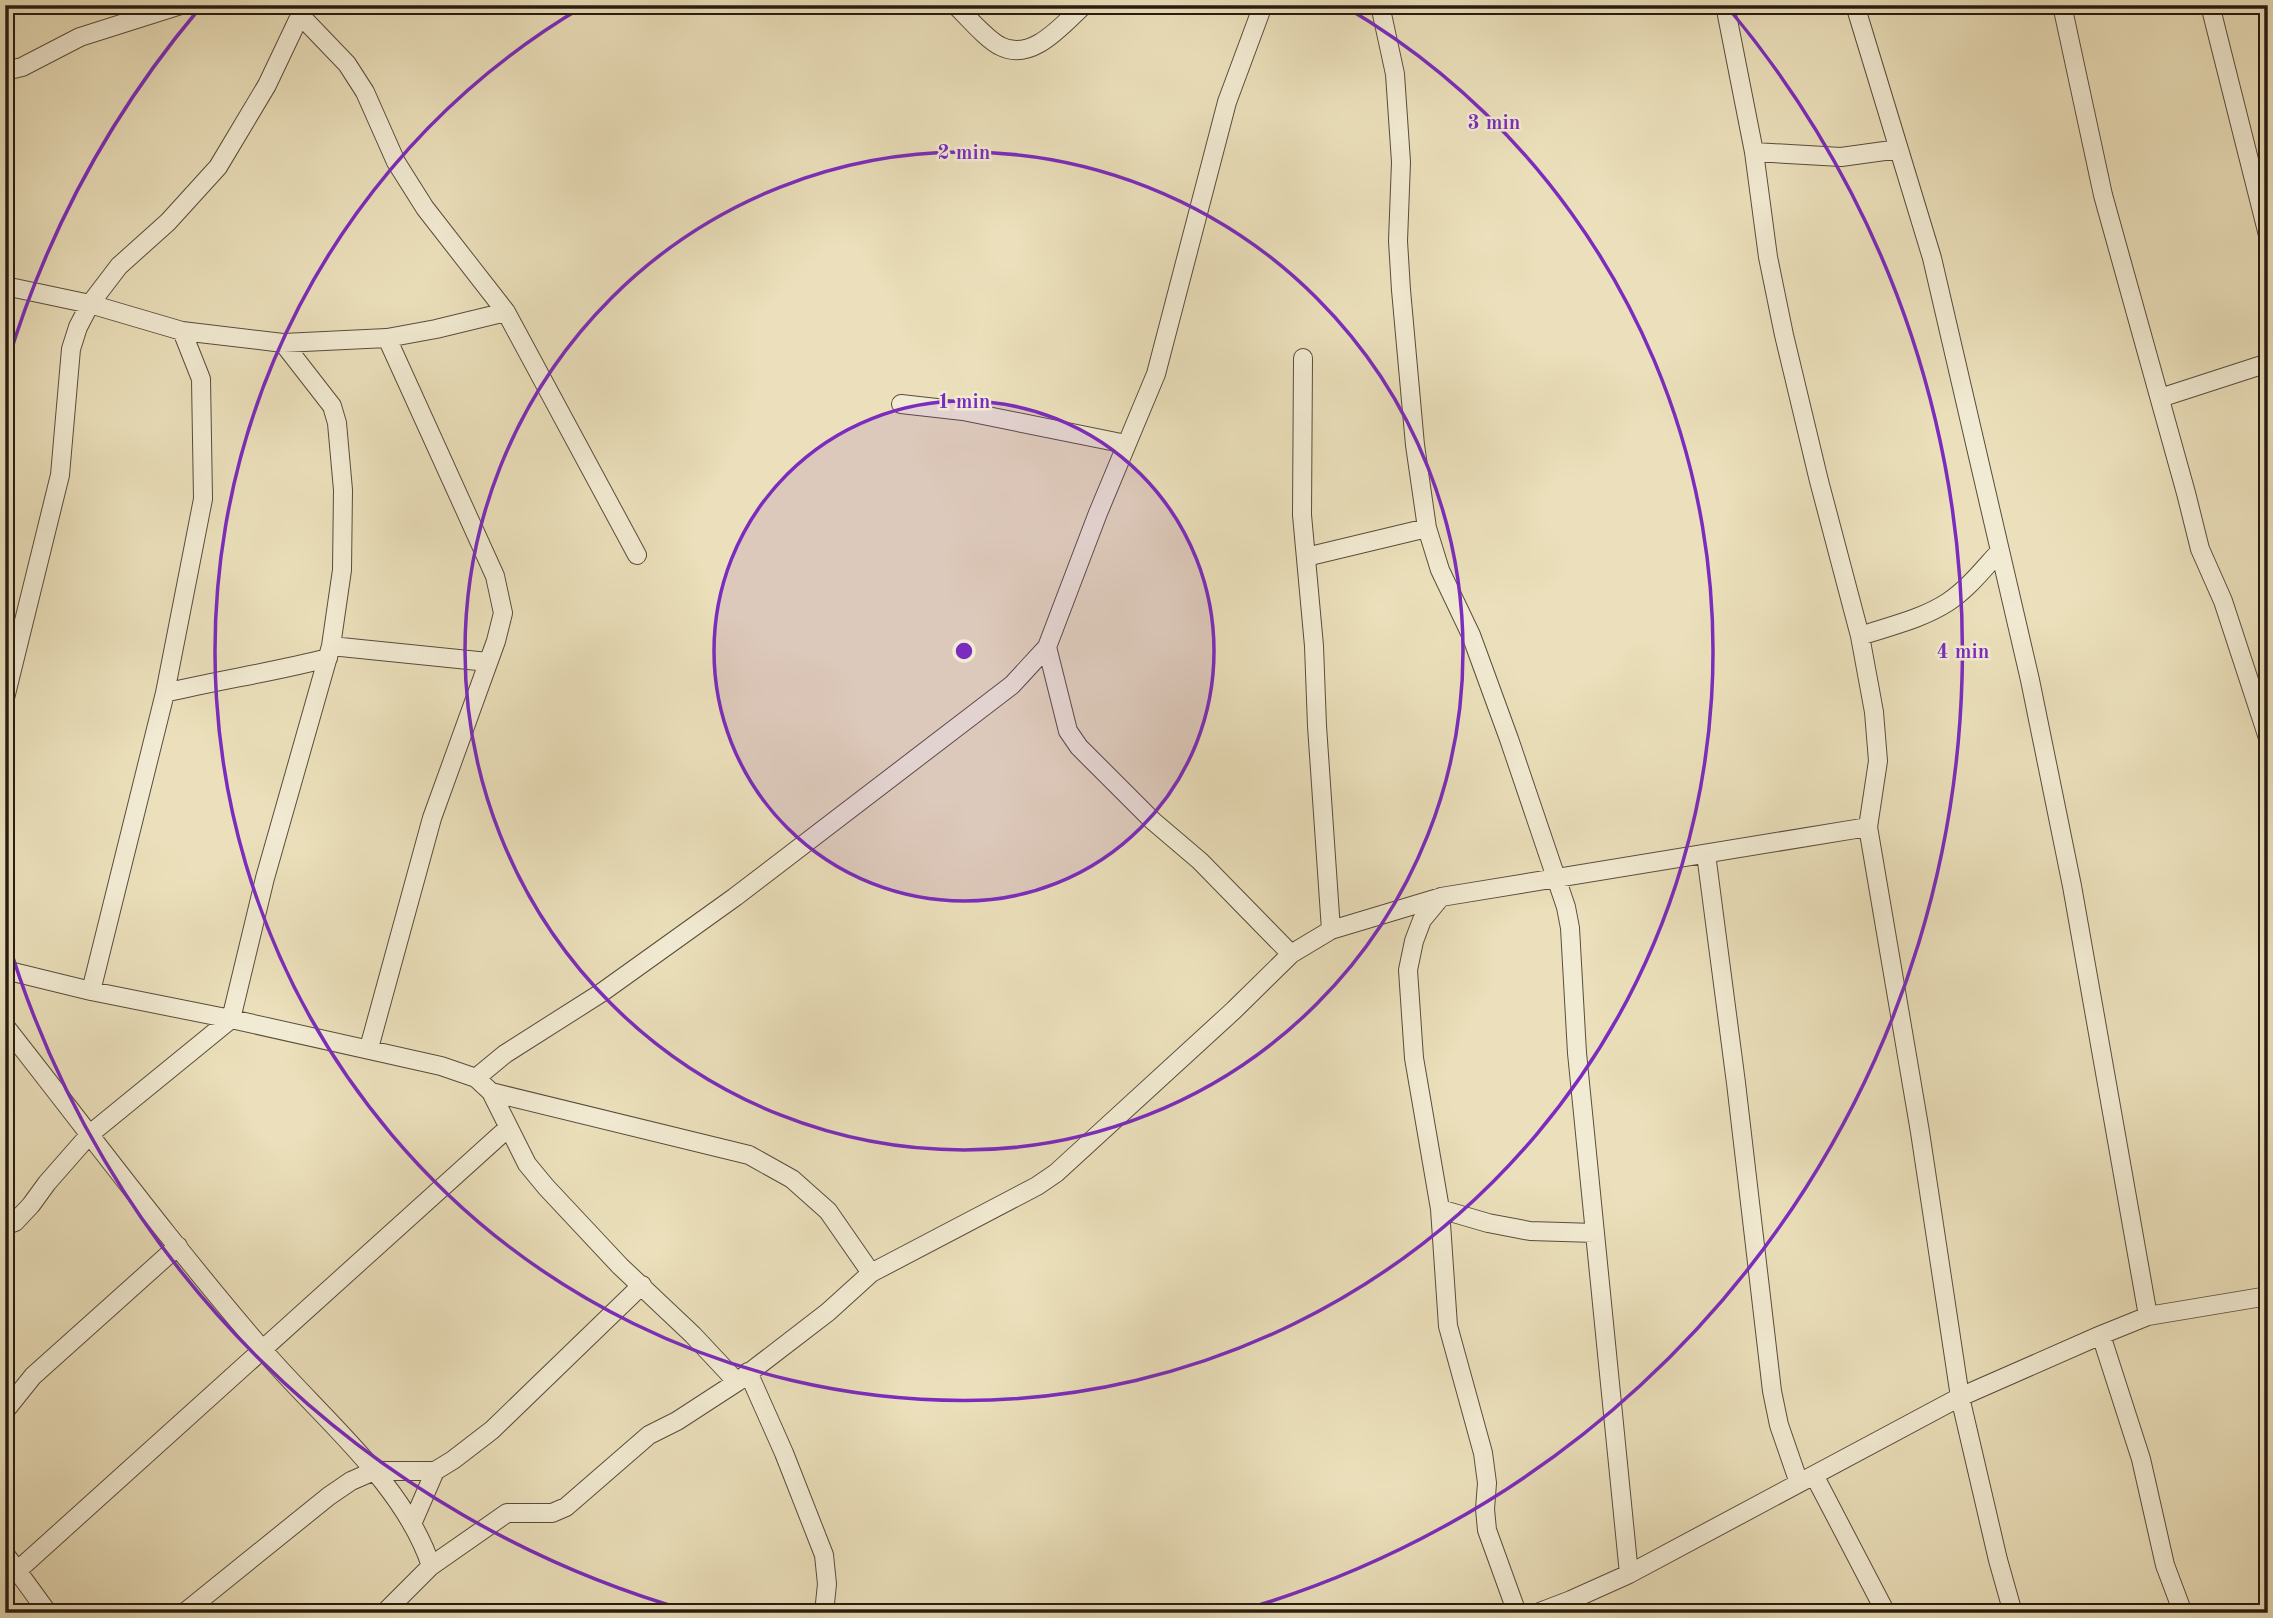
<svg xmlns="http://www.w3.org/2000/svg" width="2273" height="1618" font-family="'Old Standard TT',serif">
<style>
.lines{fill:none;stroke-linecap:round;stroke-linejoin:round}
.minor-casing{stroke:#594d3c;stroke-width:20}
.minor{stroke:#f2ebd3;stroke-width:18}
.ring{fill:none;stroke:#7b2cbf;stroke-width:3.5}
.centre{fill:#7b2cbf;stroke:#f2ebd3;stroke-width:3.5}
.ring-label{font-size:21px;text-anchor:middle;font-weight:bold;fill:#7b2cbf;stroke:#f2ebd3;stroke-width:5;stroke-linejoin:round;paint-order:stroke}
</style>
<rect width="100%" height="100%" fill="#ebe0bb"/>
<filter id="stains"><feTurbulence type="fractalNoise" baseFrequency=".00286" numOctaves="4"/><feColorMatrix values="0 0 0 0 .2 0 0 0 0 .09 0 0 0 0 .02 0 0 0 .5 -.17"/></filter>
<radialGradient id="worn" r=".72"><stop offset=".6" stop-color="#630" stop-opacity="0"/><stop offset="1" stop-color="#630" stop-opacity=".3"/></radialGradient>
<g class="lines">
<defs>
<path id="minor" d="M955,5C968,17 986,39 1000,46C1032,63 1063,24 1084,5
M1380,5L1395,74L1401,162L1398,241L1401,290L1415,445L1427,528L1440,570L1471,635L1509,739L1566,907L1570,928L1577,1053L1629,1574
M1725,5L1754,152L1768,257L1784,335L1819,481L1860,636L1874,712L1878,761L1868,827L1920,1132L1960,1397L1998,1560L2013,1613
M1855,5L1932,258L2030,680L2072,886L2148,1316
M2062,5L2103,195L2186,493L2200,549L2223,601L2268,738
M2210,5L2268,235
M299,14L347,64L365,92L396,162L425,208L506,312L637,555
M5,71L22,67L80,37L181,5
M1754,152L1841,157L1899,149
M5,286L90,304L182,331L283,343L387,338L436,329L506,312
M1303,358L1302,515L1314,646L1317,726L1331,930
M2160,398L2268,363
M901,404L963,411L1126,444
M1306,557L1427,528
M1860,636C1890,626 1922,619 1948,602C1968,589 1984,568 2000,551
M331,646L488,662
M1047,647L1068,731L1079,747L1153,821L1200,861L1291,954
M165,693C219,680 274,672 328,658
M5,698L60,475L71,349L78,327L90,304L119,266L168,222L218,167L267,85L305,5
M1706,854L1736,1083L1772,1391L1779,1425L1799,1483
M1441,897L1422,920L1414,941L1408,970L1414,1058L1440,1209L1448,1326L1483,1453L1487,1483L1485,1509L1487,1530L1517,1613
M5,970L91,991L231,1019L441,1066L476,1078L491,1092L749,1155L792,1179L828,1211L871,1273
M91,991L165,693L203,499L201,379L182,331
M5,1026C90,1134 173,1246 263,1350C318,1415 404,1483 431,1566
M369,1048L432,818L496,641L503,613L495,576L387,338
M476,1078L505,1054L601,993L735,897L1012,685L1047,647L1098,513L1156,374L1227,102L1263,5
M491,1092L527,1164L546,1187L620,1266L693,1335L737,1382
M1440,1209L1488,1223L1530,1231L1595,1233
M5,1226L15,1222L31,1205L47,1183L90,1134L231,1019L265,878L331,646L342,570L343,490L337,423L332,406L283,343
M2101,1335L2141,1459L2165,1565L2183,1613
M748,1372L784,1453L824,1555L827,1584L824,1613
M5,1411L33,1376L178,1246
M1814,1475L1886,1613
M412,1524L435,1471
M5,1554L48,1613
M17,1571L508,1128
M184,1613L329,1496L351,1481L374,1471H435L453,1460L492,1430L642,1285
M384,1613L431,1566L507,1513H552L566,1507L649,1435L677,1421L737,1382L828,1312L871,1273L1037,1186L1056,1173L1234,1010L1291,954L1331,930L1441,897L1868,827
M1537,1613L1571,1600L1629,1574L1960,1397L2101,1335L2148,1316L2268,1296"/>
</defs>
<use href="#minor" class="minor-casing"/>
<use href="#minor" class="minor"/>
</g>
<circle cx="964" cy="651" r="250" fill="#7b2cbf" fill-opacity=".12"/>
<g class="ring">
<circle cx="964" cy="651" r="250"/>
<circle cx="964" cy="651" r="499"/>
<path d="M1344 6A749 749 0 1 1 584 6"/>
<path d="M689 1611A999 999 0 0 1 6 935M6 367A999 999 0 0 1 199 9M1729 9A999 999 0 0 1 1239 1611"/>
</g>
<circle cx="964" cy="651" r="10" class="centre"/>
<g class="ring-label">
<text x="1494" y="129">3 min</text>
<text x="964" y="159">2 min</text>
<text x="964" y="408">1 min</text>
<text x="1963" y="658">4 min</text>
</g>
<rect width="2273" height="1618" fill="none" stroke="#ebe0bb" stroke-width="28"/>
<rect x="7" y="7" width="2259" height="1604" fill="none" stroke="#281c11" stroke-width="3.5"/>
<rect x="14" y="14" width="2245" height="1590" fill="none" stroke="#281c11" stroke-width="2"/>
<rect width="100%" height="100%" filter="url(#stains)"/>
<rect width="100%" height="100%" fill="url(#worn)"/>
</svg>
